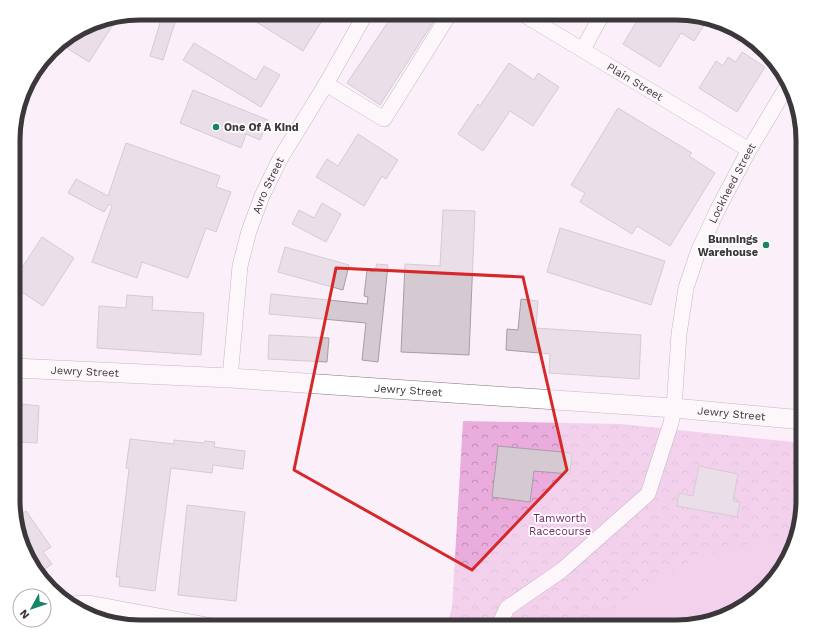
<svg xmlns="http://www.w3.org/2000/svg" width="816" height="640" font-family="'Work Sans',sans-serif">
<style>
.park{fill:url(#park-crowns)}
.garden{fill:#e9acdd}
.building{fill:#d5cad2;stroke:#a89da5}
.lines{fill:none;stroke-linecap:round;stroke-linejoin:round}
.minor-casing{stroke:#7e747c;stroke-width:16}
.major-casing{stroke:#7e747c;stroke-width:20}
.minor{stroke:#fff;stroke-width:15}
.major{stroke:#fff;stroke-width:19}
.marked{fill:none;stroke:#d62828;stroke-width:3;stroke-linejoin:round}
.poi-dot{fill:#158665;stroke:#fff;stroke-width:1.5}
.labels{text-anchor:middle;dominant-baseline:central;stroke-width:3.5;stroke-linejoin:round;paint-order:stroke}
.street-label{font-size:11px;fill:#3b373a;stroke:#fff}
.poi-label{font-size:11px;font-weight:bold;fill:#3b373a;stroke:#fff;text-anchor:start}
.park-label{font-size:11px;fill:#752269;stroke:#fff}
.rim{fill:none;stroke:#3b373a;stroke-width:5}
</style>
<defs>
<pattern id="park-crowns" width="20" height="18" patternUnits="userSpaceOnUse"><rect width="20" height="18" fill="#e9acdd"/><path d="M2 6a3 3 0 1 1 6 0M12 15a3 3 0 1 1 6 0" fill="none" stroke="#be8db4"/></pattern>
</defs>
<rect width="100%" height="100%" fill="#fbf0f9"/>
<path class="park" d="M463,421L621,424L803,443V509L793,549L771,584L725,617L676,627H446L452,608Z"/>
<path class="garden" d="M777,537L796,538L793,549L771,584L725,617L676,627H588L635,592L700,556Z"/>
<path class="building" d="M163,13H178L163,60L150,56Z
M242,13H327L303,51Z
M394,13H439L380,105L347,83Z
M652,13H684L708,19L694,41L681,33L660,67L623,44L640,16L648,21Z
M118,17L89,62L59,43L99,20Z
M194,43L256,80L264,66L280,75L261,107L183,60Z
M742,52L765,67L737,112L699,88L716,61L723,66L728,57L736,62Z
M509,63L534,80L538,73L559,87L533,126L510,111L483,151L458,134L478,104L480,106Z
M193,90L268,120L260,140L246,134L241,148L180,123Z
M618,108L692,153L689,156L715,173L670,246L637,226L632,234L580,202L585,193L571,185Z
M358,134L398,160L386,179L382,176L364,206L316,177L327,159L338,166Z
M126,143L220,176L216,187L231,192L216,232L206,228L188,278L142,262L137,278L92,262L112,206L109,204L104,212L68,193L76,179L108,196Z
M322,203L341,214L326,242L292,224L299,210L314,218Z
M443,210L475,211L469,355L401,352L405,264L440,266Z
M560,228L665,261L651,305L547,272Z
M42,237L74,258L43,306L14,287V280Z
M285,247L349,265L343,290L278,272Z
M377,264L388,265L378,362L362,360L366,323L269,314L271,294L367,304L368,297L364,296L367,270L374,272Z
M127,295L153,297L152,310L204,313L201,355L97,348L99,306L126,308Z
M521,299L538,301L536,328L641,335L639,379L549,373L550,354L506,350L507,329L518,330Z
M269,335L329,338L327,362L268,359Z
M22,404L39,406L37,443L20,442Z
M130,439L174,444V440L204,443L205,441L215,442L214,447L245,451L243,469L213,465L212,473L171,468L155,591L119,586L120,577H116L129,469L126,468Z
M498,446L572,453L570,474L534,471L530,502L492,497Z
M699,466L738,474L733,501L740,502L737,517L677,506L679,493L693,496Z
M187,505L245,512L236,601L178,595Z
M26,511L51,547L43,552L52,564L39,573L26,556L16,518Z"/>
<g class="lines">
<defs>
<g id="minor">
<path id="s1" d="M521,13L749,150"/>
<path d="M583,49L603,13"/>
<path d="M326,84L384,119L450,13"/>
<path id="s2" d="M230,378L240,266L249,231L262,196L280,159L326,84L366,13"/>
<path d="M70,604L89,603L218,627"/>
<path id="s3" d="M498,627L507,608L562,570L648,494L671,423L674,408L679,334L686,288L698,252L718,209L749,150L789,83"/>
</g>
<g id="major">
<path id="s4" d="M14,368L230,378L674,408L803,420"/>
</g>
</defs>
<use href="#minor" class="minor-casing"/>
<use href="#major" class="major-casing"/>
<use href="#minor" class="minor"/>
<use href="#major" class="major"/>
</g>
<path d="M0 0H816V640H0ZM336,268L523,277L567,470L472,570L294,470Z" fill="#fbf0f9" fill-opacity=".55" fill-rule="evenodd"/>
<path class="marked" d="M336,268L523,277L567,470L472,570L294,470Z"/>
<g class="poi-dot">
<circle cx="216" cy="127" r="4"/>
<circle cx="766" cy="245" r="4"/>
</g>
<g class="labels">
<g class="street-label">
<text stroke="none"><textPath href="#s1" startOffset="133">Plain Street</textPath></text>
<text stroke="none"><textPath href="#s3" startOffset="528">Lockheed Street</textPath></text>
<text stroke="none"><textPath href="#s2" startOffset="198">Avro Street</textPath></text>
<text stroke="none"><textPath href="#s4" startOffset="71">Jewry Street</textPath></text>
<text stroke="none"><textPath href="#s4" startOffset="395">Jewry Street</textPath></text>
<text stroke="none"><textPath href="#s4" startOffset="719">Jewry Street</textPath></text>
</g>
<g class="poi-label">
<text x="224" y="127">One Of A Kind</text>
<text x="758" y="239" text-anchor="end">Bunnings<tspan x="758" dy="13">Warehouse</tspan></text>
</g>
<g class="park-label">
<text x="560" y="518">Tamworth<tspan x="560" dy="13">Racecourse</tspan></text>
</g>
</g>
<path d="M0 0H816V640H0ZM140 20H676A120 120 0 0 1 796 140V500A120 120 0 0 1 676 620H140A120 120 0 0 1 20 500V140A120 120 0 0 1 140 20Z" fill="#fff" fill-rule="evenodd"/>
<path class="rim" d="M140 20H676A120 120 0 0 1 796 140V500A120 120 0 0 1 676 620H140A120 120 0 0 1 20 500V140A120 120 0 0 1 140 20Z"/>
<g transform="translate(32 608) rotate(230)"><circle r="19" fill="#ffffff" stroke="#b1afb0"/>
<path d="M0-3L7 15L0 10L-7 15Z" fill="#158665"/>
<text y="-6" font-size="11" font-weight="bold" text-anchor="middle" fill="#3b373a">N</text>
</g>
</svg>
